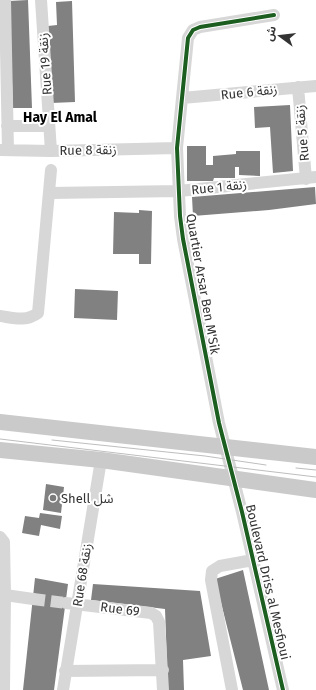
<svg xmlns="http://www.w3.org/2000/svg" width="316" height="690" font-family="'Fira Sans','Noto Sans Arabic',sans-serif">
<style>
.building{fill:#818181}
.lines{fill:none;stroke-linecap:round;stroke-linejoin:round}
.minor-tunnel{stroke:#d6d6d6;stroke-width:12;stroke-dasharray:12 6;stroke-linecap:butt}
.minor{stroke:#d7d7d7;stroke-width:12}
.major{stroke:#cacaca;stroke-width:16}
.tram{stroke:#bebebe;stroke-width:1}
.cycleway-casing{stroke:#fff;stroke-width:6}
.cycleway{stroke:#1b5e20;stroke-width:4}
.poi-dot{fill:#7a7a7a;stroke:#fff;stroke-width:1.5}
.labels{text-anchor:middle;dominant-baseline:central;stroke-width:4;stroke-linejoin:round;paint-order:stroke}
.street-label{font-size:13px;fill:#333;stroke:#fff}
.poi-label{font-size:13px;fill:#333;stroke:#fff;text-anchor:start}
.neighbourhood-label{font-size:14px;font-weight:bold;fill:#000;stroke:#fff}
</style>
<rect width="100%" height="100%" fill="#fff"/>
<path class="building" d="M28,0L32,108H13L9,1Z
M72,1L75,102L51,103L48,26L57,25L56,2Z
M290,105L293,171L273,173L270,127L255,128L254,107Z
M187,146H206V165H213V156L236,154V151H260V176L239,175V167H235V178H214L213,181H187Z
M315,187L316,204L269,210L193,216L192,197Z
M139,210L152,211L151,264H139V254H113L114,212L139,213Z
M75,289L118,291L117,320L74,318Z
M46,484L64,487L61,513L43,510Z
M40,513L62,516L60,529L41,525L39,536L22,533L25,516L39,518Z
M243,570L269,690H243L215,579Z
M35,578L68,584L54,690H23Z
M93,584L200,591L211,656L183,660L184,690H168L165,609L91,600Z"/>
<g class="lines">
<path class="minor-tunnel" d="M33,599L66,603"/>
<path class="minor" d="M5,0L8,150
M41,0L51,151
M274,15L200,27L193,30L188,38L177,148L180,216L183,239L219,423L242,512L283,690
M298,87L306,179
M182,98L316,86
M7,126H49
M0,150L51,151L177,148
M50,193L179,191L316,177
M0,316C14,318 26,322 38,313L51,170
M0,537L4,542L5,595L4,690
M5,595L33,599
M66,603L151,613L156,616L159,622L163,690
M65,671L163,670
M63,690L101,460
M232,690L211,580L212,571L220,566L253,560"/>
<path class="major" d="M0,422L316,457
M0,450L101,460L316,490"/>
<path class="tram" d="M0,439L316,477
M52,440L205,456L266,465
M296,468L316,470"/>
<defs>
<path id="cycleway" d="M274,15L200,27L193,30L188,38L177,148L180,216L183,239L219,423L242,512L283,690"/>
</defs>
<use href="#cycleway" class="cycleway-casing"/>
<use href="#cycleway" class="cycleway"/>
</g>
<circle class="poi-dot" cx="53" cy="498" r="4"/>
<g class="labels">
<g class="street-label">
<text transform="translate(45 64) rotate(-94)">Rue 19 زنقة</text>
<text transform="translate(249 92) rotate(-6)">Rue 6 زنقة</text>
<text transform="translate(302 133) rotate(-95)">Rue 5 زنقة</text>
<text transform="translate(88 150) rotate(-1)">Rue 8 زنقة</text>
<text transform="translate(219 187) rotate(-6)">Rue 1 زنقة</text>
<text transform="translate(203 284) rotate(80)">Quartier Arsar Ben M'Sik</text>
<text transform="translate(82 575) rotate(-81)">Rue 68 زنقة</text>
<text transform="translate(268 582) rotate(77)">Boulevard Driss al Mesfioui</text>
<text transform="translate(120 609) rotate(7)">Rue 69</text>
</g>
<g class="poi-label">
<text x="61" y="498">Shell شل</text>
</g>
<g class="neighbourhood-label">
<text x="60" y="117">Hay El Amal</text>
</g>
</g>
<g transform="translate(280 36) rotate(285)" stroke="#ffffff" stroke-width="3" paint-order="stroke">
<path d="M0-3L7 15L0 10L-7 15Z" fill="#333333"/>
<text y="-6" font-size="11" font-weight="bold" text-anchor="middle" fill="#333333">ش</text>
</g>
</svg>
